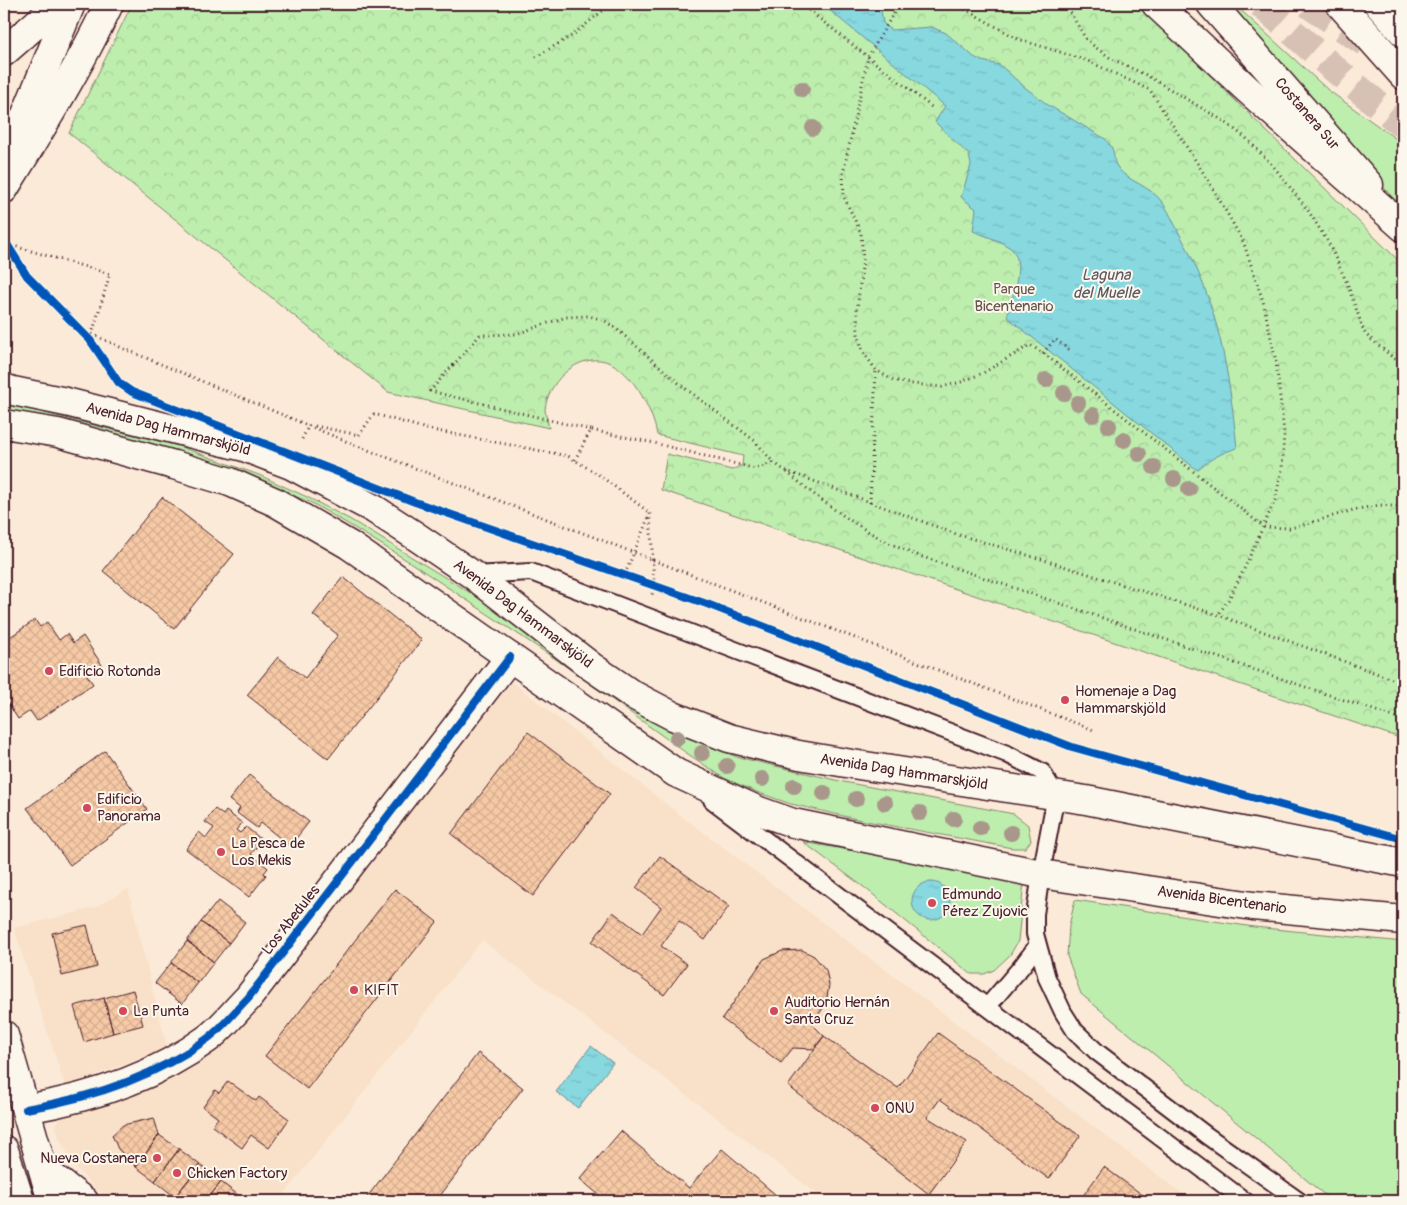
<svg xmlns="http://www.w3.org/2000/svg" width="1407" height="1205" font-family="Pangolin,sans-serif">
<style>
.built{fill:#f9e0c8}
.grass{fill:#bdeeae;stroke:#84866c}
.park{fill:url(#park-crowns);stroke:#84866c}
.water{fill:url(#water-ripples);stroke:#6f8e97}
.building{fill:url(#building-cross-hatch);stroke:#4a1f2b}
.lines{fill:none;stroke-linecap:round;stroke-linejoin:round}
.motorway-tunnel{stroke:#d7c1b5;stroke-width:28;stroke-dasharray:28 14;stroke-linecap:butt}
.service-casing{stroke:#4a1f2b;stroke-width:20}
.minor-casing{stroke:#4a1f2b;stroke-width:31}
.secondary-casing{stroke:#4a1f2b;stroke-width:31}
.primary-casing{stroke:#4a1f2b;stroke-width:31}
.motorway-casing{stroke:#4a1f2b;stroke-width:31}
.path{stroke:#4a1f2b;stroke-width:3;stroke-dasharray:1 4;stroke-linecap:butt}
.service{stroke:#fbf7ec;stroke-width:16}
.minor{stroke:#fbf7ec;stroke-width:28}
.secondary{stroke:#fbf7ec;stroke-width:28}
.primary{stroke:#fbf7ec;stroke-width:28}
.motorway{stroke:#fbf7ec;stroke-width:28}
.cycleway-casing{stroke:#fbf7ec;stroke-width:11}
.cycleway{stroke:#0057b8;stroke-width:8}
.tree{fill:#a9978b}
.poi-dot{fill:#d1495b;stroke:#fbf7ec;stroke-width:2}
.labels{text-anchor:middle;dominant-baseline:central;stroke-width:4;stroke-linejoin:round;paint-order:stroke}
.street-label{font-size:15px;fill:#4a1f2b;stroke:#fbf7ec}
.park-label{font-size:15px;fill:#67534c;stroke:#fbf7ec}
.poi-label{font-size:15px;fill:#4a1f2b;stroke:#fbf7ec;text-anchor:start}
.water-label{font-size:16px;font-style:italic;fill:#5c5661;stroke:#fbf7ec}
</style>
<defs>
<pattern id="park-crowns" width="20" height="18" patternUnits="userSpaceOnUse" patternTransform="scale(1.25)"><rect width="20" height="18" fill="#bdeeae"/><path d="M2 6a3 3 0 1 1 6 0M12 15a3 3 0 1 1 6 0" fill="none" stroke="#a4cc96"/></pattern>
<pattern id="water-ripples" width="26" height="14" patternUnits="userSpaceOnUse" patternTransform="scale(1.25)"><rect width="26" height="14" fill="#87d8df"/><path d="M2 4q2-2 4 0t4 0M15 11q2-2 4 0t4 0" fill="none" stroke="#76b9c0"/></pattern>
<pattern id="building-cross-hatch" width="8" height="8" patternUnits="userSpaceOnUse" patternTransform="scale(1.25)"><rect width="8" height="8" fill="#f7caa6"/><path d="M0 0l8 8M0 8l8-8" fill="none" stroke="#d5ad8f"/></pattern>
</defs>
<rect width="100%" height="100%" fill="#faead7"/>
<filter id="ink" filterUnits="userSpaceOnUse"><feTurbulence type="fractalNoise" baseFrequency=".02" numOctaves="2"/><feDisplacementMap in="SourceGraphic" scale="10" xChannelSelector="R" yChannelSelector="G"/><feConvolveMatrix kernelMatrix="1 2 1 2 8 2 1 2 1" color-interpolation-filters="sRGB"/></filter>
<g filter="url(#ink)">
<path class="built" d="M512,682L676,812L1192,1201H827L482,940L279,1201H112L96,1189L76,1168L59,1138L56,1125L62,1115L170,1080L195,1064L217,1042L481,712Z
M128,889L167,1049L65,1086L14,928L94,908Z"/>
<path class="grass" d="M1227,4H1234L1328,90L1403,144V210Z
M4,400L37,411L178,446L259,475L307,497L351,520L505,614L626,704L673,731L737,757L844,782L1014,814L1028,825L1031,841L1025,848H1012L861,820L791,804L759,793L724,778L685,752L557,660L408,561L353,527L310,502L202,461L4,409Z
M803,842L1024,881L1018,941L1010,955L994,970L984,974H971L865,888Z
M1075,900L1254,927L1403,942V1201H1332L1081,994L1067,956L1069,926Z"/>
<path class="park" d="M132,4H1137L1403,265V739L661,490L667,454L732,470L742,465L743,456L657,435C653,410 629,363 600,360C573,357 548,384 545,409C545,414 548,422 549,428L388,392L69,133Z"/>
<path class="water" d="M822,4H880L883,23L891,30L931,27L946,33L974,57L982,61L1000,65L1022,85L1048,105L1104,138C1119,152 1110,157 1118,168C1128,182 1150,185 1163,203C1169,212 1174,223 1179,233C1218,302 1229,370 1237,448C1221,453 1210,459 1197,470L1007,317C1011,299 1028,259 1009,247C999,240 985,236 973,231L976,209L961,197L971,165L969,155L935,122L945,106Z
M912 901a19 19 0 1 1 38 0a19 19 0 1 1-38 0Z
M591,1046L613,1063L578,1108L556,1092Z"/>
<path class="building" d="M162,497L234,554L174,629L103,571Z
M343,577L422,640L328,759L247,695L278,657L305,678L338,635L313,615Z
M35,620L40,627L47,622L59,640L67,634L73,643L83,636L102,665L87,675L93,684L37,721L30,711L18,719L4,697V684L8,682L4,675V667L10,663L4,654V648L10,644L7,639Z
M528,732L610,794L533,896L451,834Z
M105,751L147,809L70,865L27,808Z
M249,775L309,822L290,846L261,823L257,828L237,813L240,808L229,800Z
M215,809L223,815L226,811L242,823L236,830L240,833L246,827L262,840L251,854L268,868L264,873L266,875L249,897L186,849L199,832L206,838L214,828L205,822Z
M660,856L729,906L705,940L679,921L661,946L687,964L664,995L592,942L613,912L642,934L661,907L636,888Z
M395,889L437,922L307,1089L265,1056Z
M218,901L245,922L229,943L201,922Z
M201,922L229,943L214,962L187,941Z
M87,925L97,967L62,976L52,933Z
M187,941L214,962L198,983L171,963Z
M802,950L814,956L826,970L829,985L826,1004L812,1024L824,1036L814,1049L793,1048L781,1063L722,1019L764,959L782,951Z
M171,963L198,983L182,1004L155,983Z
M133,990L143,1025L113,1033L104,998Z
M104,998L113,1033L84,1042L74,1006Z
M938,1033L1080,1136L1049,1179L940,1099L927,1117L967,1142L929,1194L788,1086L824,1036L898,1088Z
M478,1053L523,1088L436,1201H364Z
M228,1081L256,1101L259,1097L289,1119L269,1148L251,1135L242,1148L212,1126L218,1118L203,1107L215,1090L219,1093Z
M154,1118L159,1135L136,1167L118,1149L112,1135L123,1125Z
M621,1131L689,1188L722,1149L783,1201H606L580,1179Z
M159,1135L179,1149L155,1181L136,1167Z
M179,1149L200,1165L175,1197L155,1181Z
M200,1165L221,1182L206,1201H180L175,1197Z
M1104,1167L1151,1201H1079Z
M221,1182L242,1198L240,1201H206Z"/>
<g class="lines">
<path class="motorway-tunnel" d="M1261,4L1332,67L1403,125
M1308,4L1376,50"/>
<defs>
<path id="service" d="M473,575L531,572L1007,754L1042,772L1056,795L1041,874L1035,914V934L1047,978L1063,1012L1075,1031L1097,1052L1206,1135L1299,1201
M712,800L1245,1201
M988,1006L1022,966L1037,946"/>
<path id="minor" d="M26,1109C90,1098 154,1078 207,1039C222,1028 235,1011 248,998L510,657"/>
<path id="secondary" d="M1211,4L1369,185
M1340,4L1403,75
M1378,4L1403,32
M4,388L13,391L66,402L244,447L291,465L374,509L414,535L473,575L592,667L633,695L673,716L729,738L799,755L852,764L1086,800L1403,863
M4,424L58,433L174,465L230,482L275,502L349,545L676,773L759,811L793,823L1041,874L1253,906L1403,920
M45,1171L84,1201"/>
<path id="primary" d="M4,168L71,4
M4,1035L52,1201
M4,1150L20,1201"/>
<path id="motorway" d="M1156,4L1248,90L1403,227
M4,52L59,4
M4,189C41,129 79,68 109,4"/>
</defs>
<use href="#service" class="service-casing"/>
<use href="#minor" class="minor-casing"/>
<use href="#secondary" class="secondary-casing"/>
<use href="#primary" class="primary-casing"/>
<use href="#motorway" class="motorway-casing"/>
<path class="path" d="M801,4L934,109
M899,4L868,57L843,174L844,197L861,233L863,259L857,309L858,334L863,352L876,370L889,378L904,383L942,387L961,382L983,373L1030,345L1043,353L1264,527L1289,528L1300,526L1353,510L1380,505L1403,507
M956,4L1018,39L1088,61L1150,90L1208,180L1243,241L1263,301L1276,362L1284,432L1282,470L1275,500L1245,567L1229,599L1218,615
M1065,4L1086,39L1095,47L1112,59L1146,75L1222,120L1246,138L1274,167L1307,209L1328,242L1347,283L1365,334L1403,366
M536,57L573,35L611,4
M7,244L110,274L92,334L120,347L355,445L1096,731
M1043,353L1055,339L1072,352
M315,426L359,435L374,414L427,429L568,456L599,475L650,513L654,585L652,595
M591,430L430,391L480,335L516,334L566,317L589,316L604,320L619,331L681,385L755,441L773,462L784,470L956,534L1041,559L1218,615L1403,683
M302,439L309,425
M575,460L591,430L654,443L756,469L773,462
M787,472C824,504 866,534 911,553L1403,720
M870,503L876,370
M623,579L649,516"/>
<use href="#service" class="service"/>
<use href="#minor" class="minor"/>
<use href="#secondary" class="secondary"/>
<use href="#primary" class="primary"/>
<use href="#motorway" class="motorway"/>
<defs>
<path id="cycleway" d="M4,243L7,244L27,276L90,340L119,383L132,392L415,502L707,604L1072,747L1403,839
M26,1109C90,1098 154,1078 207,1039C222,1028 235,1011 248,998L510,657"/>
</defs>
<use href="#cycleway" class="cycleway-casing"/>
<use href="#cycleway" class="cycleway"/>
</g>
<g class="tree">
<circle cx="802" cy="89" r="8"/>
<circle cx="813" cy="128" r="8"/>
<circle cx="1046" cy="380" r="8"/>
<circle cx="1064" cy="393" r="8"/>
<circle cx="1078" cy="403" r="8"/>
<circle cx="1093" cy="415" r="8"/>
<circle cx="1109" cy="426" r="8"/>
<circle cx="1124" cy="440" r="8"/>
<circle cx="1139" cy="454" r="8"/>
<circle cx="1154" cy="467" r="8"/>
<circle cx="1174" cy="479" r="8"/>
<circle cx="1189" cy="489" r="8"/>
<circle cx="677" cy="738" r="8"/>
<circle cx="702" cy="753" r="8"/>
<circle cx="727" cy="766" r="8"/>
<circle cx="762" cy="779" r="8"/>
<circle cx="794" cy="786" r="8"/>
<circle cx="824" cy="793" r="8"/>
<circle cx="856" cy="799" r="8"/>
<circle cx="885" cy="803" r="8"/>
<circle cx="920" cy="813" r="8"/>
<circle cx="954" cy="819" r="8"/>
<circle cx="980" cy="828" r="8"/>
<circle cx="1011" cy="833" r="8"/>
</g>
</g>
<g class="poi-dot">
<circle cx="49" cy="671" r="5"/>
<circle cx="1065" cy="700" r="5"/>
<circle cx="87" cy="808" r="5"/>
<circle cx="221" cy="852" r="5"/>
<circle cx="932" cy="903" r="5"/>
<circle cx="354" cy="990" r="5"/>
<circle cx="123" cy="1011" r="5"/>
<circle cx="774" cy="1011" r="5"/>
<circle cx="875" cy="1108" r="5"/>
<circle cx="157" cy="1158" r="5"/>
<circle cx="177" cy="1173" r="5"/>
</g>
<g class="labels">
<g class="street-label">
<text transform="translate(1307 114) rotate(49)">Costanera Sur</text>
<text transform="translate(168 429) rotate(15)">Avenida Dag Hammarskjöld</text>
<text transform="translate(523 614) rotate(37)">Avenida Dag Hammarskjöld</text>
<text transform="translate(904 772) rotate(9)">Avenida Dag Hammarskjöld</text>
<text transform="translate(1222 900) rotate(8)">Avenida Bicentenario</text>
<text transform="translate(291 920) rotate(-52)">Los Abedules</text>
</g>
<g class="park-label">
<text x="1014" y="289">Parque<tspan x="1014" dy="17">Bicentenario</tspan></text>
</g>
<g class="poi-label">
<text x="59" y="671">Edificio Rotonda</text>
<text x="1075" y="691">Homenaje a Dag<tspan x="1075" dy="17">Hammarskjöld</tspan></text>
<text x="97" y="799">Edificio<tspan x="97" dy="17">Panorama</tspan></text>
<text x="231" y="843">La Pesca de<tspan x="231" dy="17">Los Mekis</tspan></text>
<text x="942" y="894">Edmundo<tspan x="942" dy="17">Pérez Zujovic</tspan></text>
<text x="364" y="990">KIFIT</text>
<text x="784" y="1002">Auditorio Hernán<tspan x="784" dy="17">Santa Cruz</tspan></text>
<text x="133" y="1011">La Punta</text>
<text x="885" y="1108">ONU</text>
<text x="147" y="1158" text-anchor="end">Nueva Costanera</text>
<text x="187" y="1173">Chicken Factory</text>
</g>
<g class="water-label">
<text x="1106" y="275">Laguna<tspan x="1106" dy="18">del Muelle</tspan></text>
</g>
</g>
<rect width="1407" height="1205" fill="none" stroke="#fbf7ec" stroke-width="20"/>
<rect x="10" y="10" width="1387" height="1185" fill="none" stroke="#4a1f2b" stroke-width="2" filter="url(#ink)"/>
</svg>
